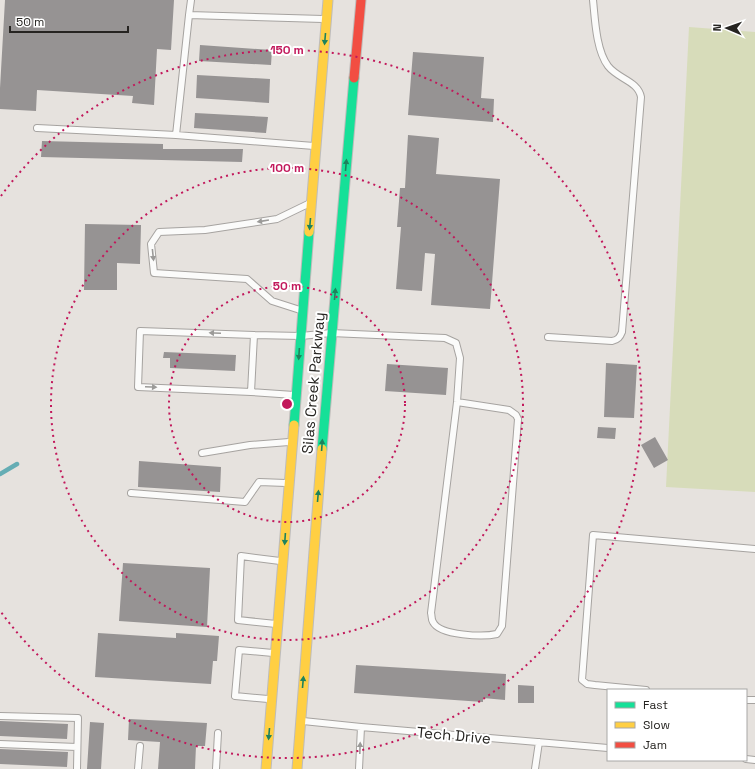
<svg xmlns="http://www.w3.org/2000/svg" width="755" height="769" font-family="'Space Grotesk',sans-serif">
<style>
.green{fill:#d7dcba}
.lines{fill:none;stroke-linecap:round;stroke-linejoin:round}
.stream{stroke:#65adb4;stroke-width:4.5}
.building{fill:#969393}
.lane-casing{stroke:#a6a3a0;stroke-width:8}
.fast-casing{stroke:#bebcba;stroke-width:11}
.slow-casing{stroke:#bebcba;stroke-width:11}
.jam-casing{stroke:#bebcba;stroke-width:11}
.lane{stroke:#fbfbfa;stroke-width:6}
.fast{stroke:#16e098;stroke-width:9}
.slow{stroke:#ffcf43;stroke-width:9}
.jam{stroke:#f24e42;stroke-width:9}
.oneway{fill:#1e825c}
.oneway2{fill:#9b9a98}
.ring{fill:none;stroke:#c2185b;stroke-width:2;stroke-dasharray:2 4}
.labels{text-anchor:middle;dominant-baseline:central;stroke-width:4;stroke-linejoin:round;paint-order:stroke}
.street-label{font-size:15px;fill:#262421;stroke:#fff}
.centre{fill:#c2185b;stroke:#fff;stroke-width:2}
.ring-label{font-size:12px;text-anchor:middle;font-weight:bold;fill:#c2185b;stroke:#fff;stroke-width:4;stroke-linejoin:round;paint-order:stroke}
</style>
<rect width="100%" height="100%" fill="#e6e2de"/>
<path class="green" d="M689,27L755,32V492L666,487Z"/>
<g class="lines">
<path class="stream" d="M0,474L17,464"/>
</g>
<path class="building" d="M5,0H174L171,50L157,49L154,105L132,103L133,96L37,90L36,111L0,109V88Z
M200,45L272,50L271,65L199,61Z
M413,52L484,57L481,98L494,99L493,122L408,115Z
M197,75L270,79L269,103L196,98Z
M195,113L268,117L266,133L194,128Z
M408,135L439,138L436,174L500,179L490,309L431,305L435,254L425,253L422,291L396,289L401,227H397L400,188H405Z
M42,141L163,144V149H243L242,162L41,157Z
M85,224L141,225L140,264L117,263V290H84Z
M164,352L236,355L235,371L170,368V358H163Z
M606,363L637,365L634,418L604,417Z
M387,364L448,368L446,395L385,391Z
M598,427L616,428L615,439L597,438Z
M655,437L668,460L654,468L641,445Z
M139,461L221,467L220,492L138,487Z
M123,563L210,568L207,627L119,621Z
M98,633L176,638V633L219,636L217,661H213L211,684L95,677Z
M356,665L506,674L505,700L483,698V702L354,693Z
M518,685L534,686V703H518Z
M129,719L207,723L205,746H196L195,769H158L160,742L128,740Z
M0,721L68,724L67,739L0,736Z
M90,722L104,723L101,769H87Z
M0,749L68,752L67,767L0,764Z"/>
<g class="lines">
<defs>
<path id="lane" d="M189,15L191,0
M37,128L176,135
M314,146L176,135L189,15L323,19
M300,310L272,301L247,279L154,273L151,244L159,232L205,230L277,219L308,204
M548,337L612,341C618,340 620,337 622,332L641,97C638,81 618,79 608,66C596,50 595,19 593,0
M251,392L138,387L140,331L254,335
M294,395L251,392L254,335L301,336L331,333L445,338L456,343L460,358L457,402L431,613C432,616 431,619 433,622C440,636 484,637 497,634L502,626L518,419L516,415L509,410L457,402
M202,453L250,445L289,442
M131,493L245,502L259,482L286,483
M276,624L238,620L241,556L280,561
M646,690L595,685L587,684L582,680L593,535L755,549
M268,699L235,696L239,650L273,653
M746,700H755
M0,716L78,718L77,769
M303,721L361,727L608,748
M0,744L77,747
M746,759L755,760
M138,769L140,746
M216,769L218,733
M359,769L361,727
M535,769L539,742"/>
<path id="fast" d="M294,425L309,232
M322,449L354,78"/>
<path id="slow" d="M309,232L328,0
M266,769L294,425
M297,769L322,449"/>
<path id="jam" d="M354,78L361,0"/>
</defs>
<use href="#lane" class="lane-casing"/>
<use href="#fast" class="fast-casing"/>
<use href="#slow" class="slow-casing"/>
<use href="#jam" class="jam-casing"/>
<use href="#lane" class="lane"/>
<use href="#fast" class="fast"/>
<use href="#slow" class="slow"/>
<use href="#jam" class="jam"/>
</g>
<defs><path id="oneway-solid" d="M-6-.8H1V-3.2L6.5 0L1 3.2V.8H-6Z"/></defs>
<g class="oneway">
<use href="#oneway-solid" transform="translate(325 39) rotate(95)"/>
<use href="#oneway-solid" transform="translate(346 165) rotate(-85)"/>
<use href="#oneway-solid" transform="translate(310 224) rotate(95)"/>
<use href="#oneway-solid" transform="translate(335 294) rotate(-85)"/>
<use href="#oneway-solid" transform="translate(299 354) rotate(94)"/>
<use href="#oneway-solid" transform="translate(322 445) rotate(-86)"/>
<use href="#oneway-solid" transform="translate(318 496) rotate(-85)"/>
<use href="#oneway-solid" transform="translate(285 539) rotate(94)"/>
<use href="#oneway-solid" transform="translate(303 682) rotate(-85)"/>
<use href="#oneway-solid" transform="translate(269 734) rotate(95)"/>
</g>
<g class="oneway2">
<use href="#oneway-solid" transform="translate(263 221) rotate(171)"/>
<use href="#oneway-solid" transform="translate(153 255) rotate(84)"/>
<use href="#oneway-solid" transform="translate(215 333) rotate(-178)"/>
<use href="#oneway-solid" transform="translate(151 387) rotate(3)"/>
<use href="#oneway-solid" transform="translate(360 748) rotate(-88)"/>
</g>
<g class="ring">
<circle cx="287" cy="404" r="118"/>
<circle cx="287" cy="404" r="236"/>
<path d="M1 196A354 354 0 1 1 1 612"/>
</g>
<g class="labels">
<g class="street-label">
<text transform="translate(313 383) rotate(-85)">Silas Creek Parkway</text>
<text transform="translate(454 735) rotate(5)">Tech Drive</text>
</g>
</g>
<circle cx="287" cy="404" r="6" class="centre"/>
<g class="ring-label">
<text x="287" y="54">150 m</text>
<text x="287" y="172">100 m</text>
<text x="287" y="290">50 m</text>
</g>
<rect x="607" y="689" width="140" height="72" fill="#ffffff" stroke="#a8a7a6"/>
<rect x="615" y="702" width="20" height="6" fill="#16e098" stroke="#a8a7a6"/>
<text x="643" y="709" font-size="12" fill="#262421">Fast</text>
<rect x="615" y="722" width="20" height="6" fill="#ffcf43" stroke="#a8a7a6"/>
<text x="643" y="729" font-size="12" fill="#262421">Slow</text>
<rect x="615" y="742" width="20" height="6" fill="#f24e42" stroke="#a8a7a6"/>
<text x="643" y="749" font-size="12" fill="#262421">Jam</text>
<g transform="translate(727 28) rotate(272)" stroke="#ffffff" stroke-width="3" paint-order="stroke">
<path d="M0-3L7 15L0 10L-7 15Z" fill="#262421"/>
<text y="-6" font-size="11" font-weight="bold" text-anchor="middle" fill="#262421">N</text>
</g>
<path d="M10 26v6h118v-6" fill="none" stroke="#262421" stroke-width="2"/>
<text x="16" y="26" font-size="12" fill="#262421" stroke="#ffffff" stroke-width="3" paint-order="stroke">50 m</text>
</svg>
